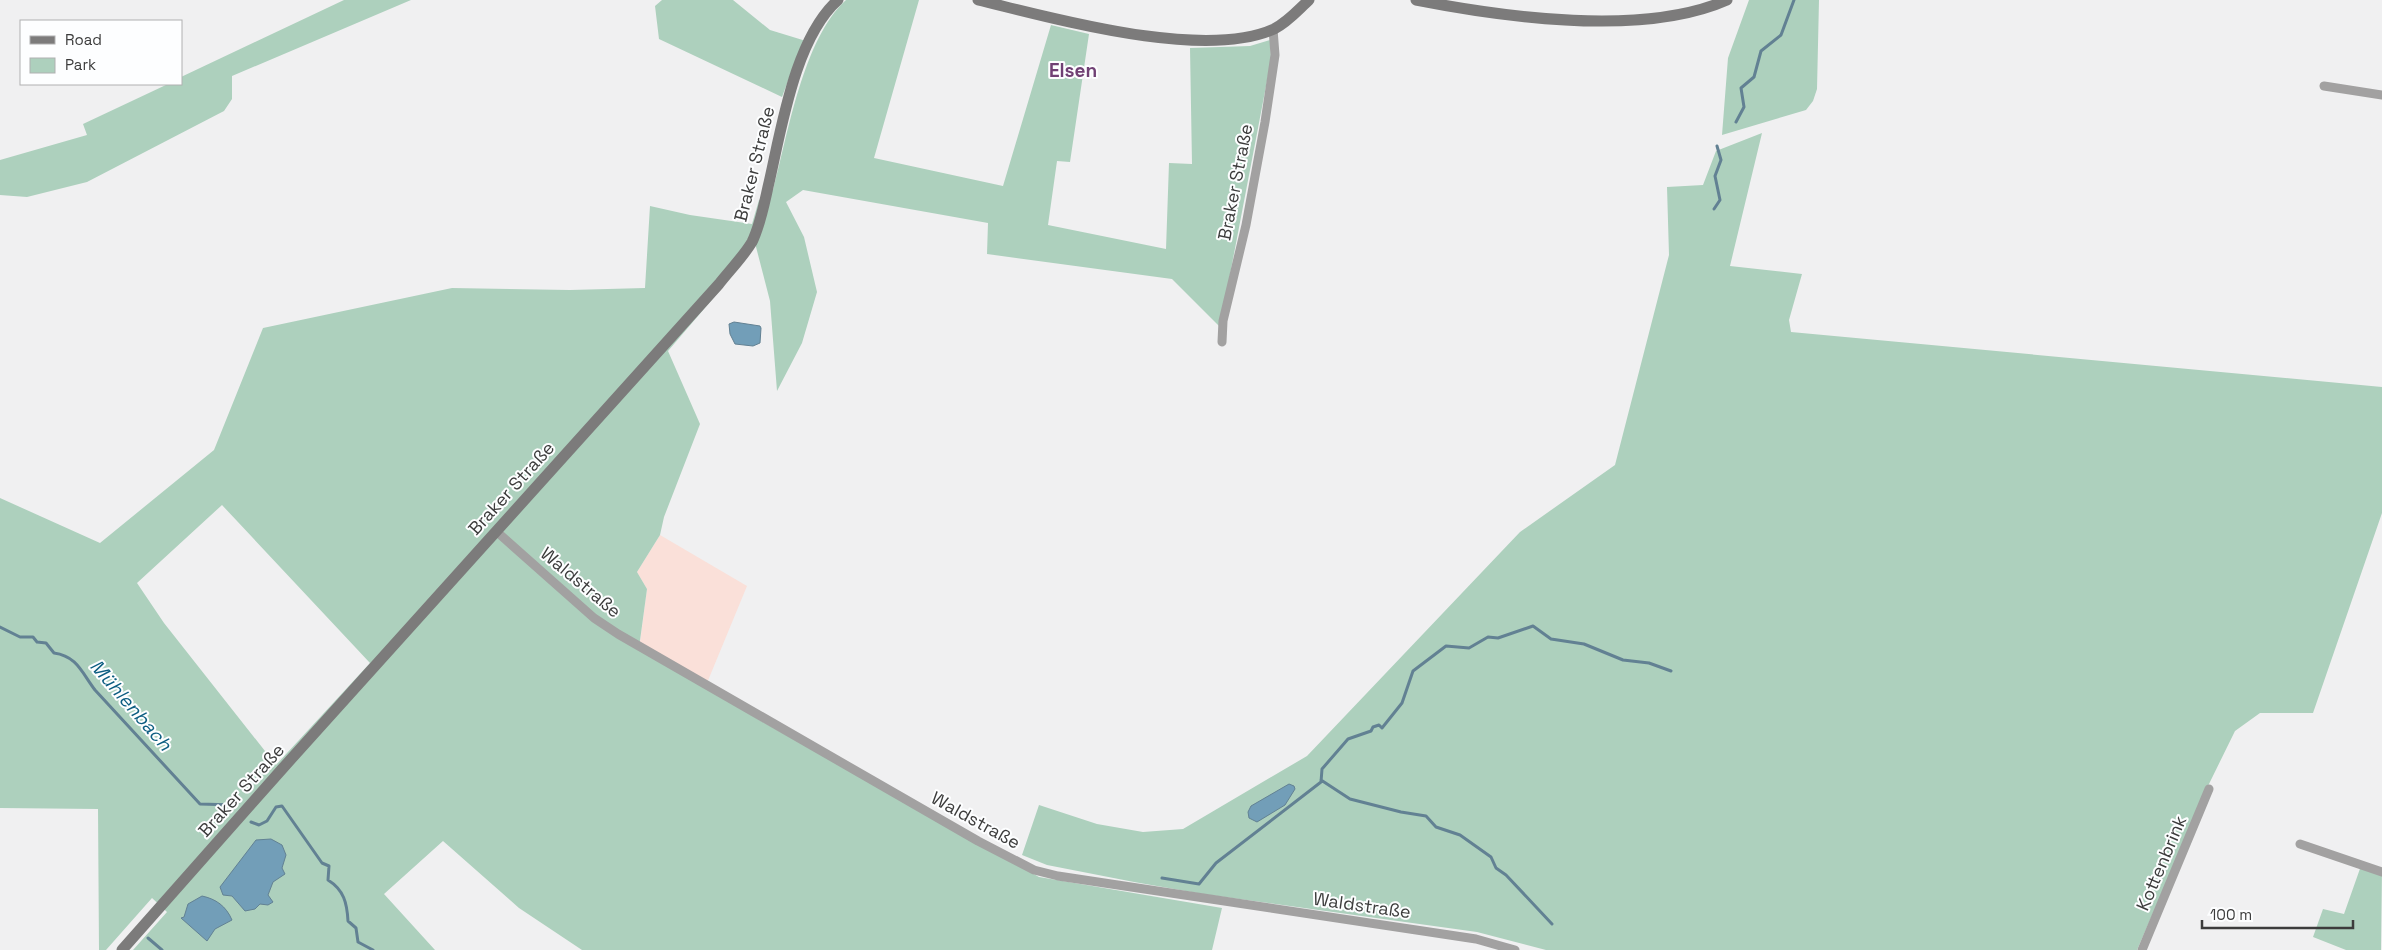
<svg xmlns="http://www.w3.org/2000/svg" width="2382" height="950" font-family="'Space Grotesk',sans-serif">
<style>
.industrial{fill:#fae0d9}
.green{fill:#add0bd;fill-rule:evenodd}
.water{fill:#729eb8;stroke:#628193}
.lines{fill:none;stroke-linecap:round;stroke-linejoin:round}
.stream{stroke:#628193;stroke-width:3}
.street{stroke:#a2a1a1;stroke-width:9}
.secondary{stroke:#7c7b7b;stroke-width:11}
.labels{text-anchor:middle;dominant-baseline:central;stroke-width:4;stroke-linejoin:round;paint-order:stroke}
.street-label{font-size:18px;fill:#3c3c3c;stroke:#fdfeff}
.neighbourhood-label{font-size:19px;font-weight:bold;fill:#704074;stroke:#fdfeff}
.water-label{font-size:19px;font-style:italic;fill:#0c5d81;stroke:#fdfeff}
</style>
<rect width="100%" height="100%" fill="#f0f0f1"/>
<path class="industrial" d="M660,535L747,586L707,683L640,642L647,589L637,572Z"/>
<path class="green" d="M344,0H411L232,76V99L224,111L87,182L27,197L0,195V160L87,135L83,124L168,84H181V77Z
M662,0H733L770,30L806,41L795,62L782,97L659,39L655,6Z
M846,0H919L874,158L1003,186L1051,25L1089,34L1070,162L1057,161L1048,225L1166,249L1169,163L1192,164L1190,48L1250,46L1270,40L1271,60L1220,327L1172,279L987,254L988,223L803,190L786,202L804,237L817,292L802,343L777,391L770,301L755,243L722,288L668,351L700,424L664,517L660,535L637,572L647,589L639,648L761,721L1039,877L1222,908L1212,950H582L519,908L443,841L384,894L435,950H133L167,912L152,898L106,950H99L98,809L0,808V498L100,543L214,450L263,328L452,288L570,290L645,288L650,206L690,215L752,224L759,200L773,190C788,134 803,39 846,0ZM222,505L370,663L276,765L164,623L137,583Z
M1749,0H1819L1817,89L1813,101L1806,110L1722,135L1728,58Z
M1762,133L1730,266L1802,274L1789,320L1791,332L2382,387V513L2313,713H2260L2235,731L2208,786L2137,950H1546L1477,932L1203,894L1134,882L1047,865L1022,855L1039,805L1097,824L1143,832L1183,829L1307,756L1520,532L1615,465L1669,255L1667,187L1703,185L1716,151Z
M2362,863L2382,869L2381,950H2346L2313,937L2323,909L2344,914Z"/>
<path class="water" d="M734,322L760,326L761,328L760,343L753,346L735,344L730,334L729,324Z
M1289,784L1294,786L1295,789L1285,805L1257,822L1249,818L1248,812L1251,806Z
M271,839L282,845L286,855L282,868L285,874L273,882L268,895L273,902L268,905L260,904L255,909L245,911L232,896L223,895L220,887L256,840Z
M202,896C216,899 226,906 232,920L215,929L207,941L181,918L184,917L188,904Z"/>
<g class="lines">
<path class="stream" d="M1736,122L1744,107L1741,88L1754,77L1761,51L1781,35L1794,0
M1714,209L1720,200L1715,176L1721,160L1717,146
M0,627L20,637H33L37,642L46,643L54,653C77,656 82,673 95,690L200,804L235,805
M1321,780L1350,799L1401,812L1426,816L1436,827L1460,835L1491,857L1496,868L1506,875L1552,924
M251,822L259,825L267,821L276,807L282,806L322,863L329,866L328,880C344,890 347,903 348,921L356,928L358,942L373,950
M1162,878L1199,884L1216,863L1321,782L1322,769L1348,739L1371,731L1373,727L1379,725L1382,728L1402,703L1413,671L1446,646L1469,648L1488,637L1498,638L1533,626L1551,639L1584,644L1623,660L1649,663L1671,671
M148,938L162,950"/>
<path class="street" d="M2324,86L2382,95
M1222,342L1223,321L1246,225L1265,122L1275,55L1273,29
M496,531L594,618L618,634L978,841L1034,870L1058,876L1476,939L1515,950
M2300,844L2382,872
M2142,950L2209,789"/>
<path class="secondary" d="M978,0C1053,18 1203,61 1274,29C1288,22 1298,10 1309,0
M1416,0C1503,17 1644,37 1727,0
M122,950L283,768L719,284C729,271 743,257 752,242C760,226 764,205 768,187C781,132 794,39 838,0"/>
</g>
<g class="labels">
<g class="street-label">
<text transform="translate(754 164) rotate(-76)">Braker Straße</text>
<text transform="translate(1235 182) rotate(-79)">Braker Straße</text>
<text transform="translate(511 488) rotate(-48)">Braker Straße</text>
<text transform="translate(581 582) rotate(40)">Waldstraße</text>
<text transform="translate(241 790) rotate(-48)">Braker Straße</text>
<text transform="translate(976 820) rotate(29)">Waldstraße</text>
<text transform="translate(2161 863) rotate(-67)">Kottenbrink</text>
<text transform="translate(1362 905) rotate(8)">Waldstraße</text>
</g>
<g class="neighbourhood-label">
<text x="1073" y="70">Elsen</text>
</g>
<g class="water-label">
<text transform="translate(131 705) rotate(49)">Mühlenbach</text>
</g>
</g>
<rect x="20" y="20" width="162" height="65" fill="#fdfeff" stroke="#b0b0b1"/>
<rect x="30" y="36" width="25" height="8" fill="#7c7b7b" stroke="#b0b0b1"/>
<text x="65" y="45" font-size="15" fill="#3c3c3c">Road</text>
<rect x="30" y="58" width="25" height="15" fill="#add0bd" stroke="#b0b0b1"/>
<text x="65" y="70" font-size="15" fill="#3c3c3c">Park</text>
<path d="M2202 920v8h151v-8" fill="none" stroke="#3c3c3c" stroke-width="2.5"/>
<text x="2210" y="920" font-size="15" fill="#3c3c3c" stroke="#fdfeff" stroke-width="4" paint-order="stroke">100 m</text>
</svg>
